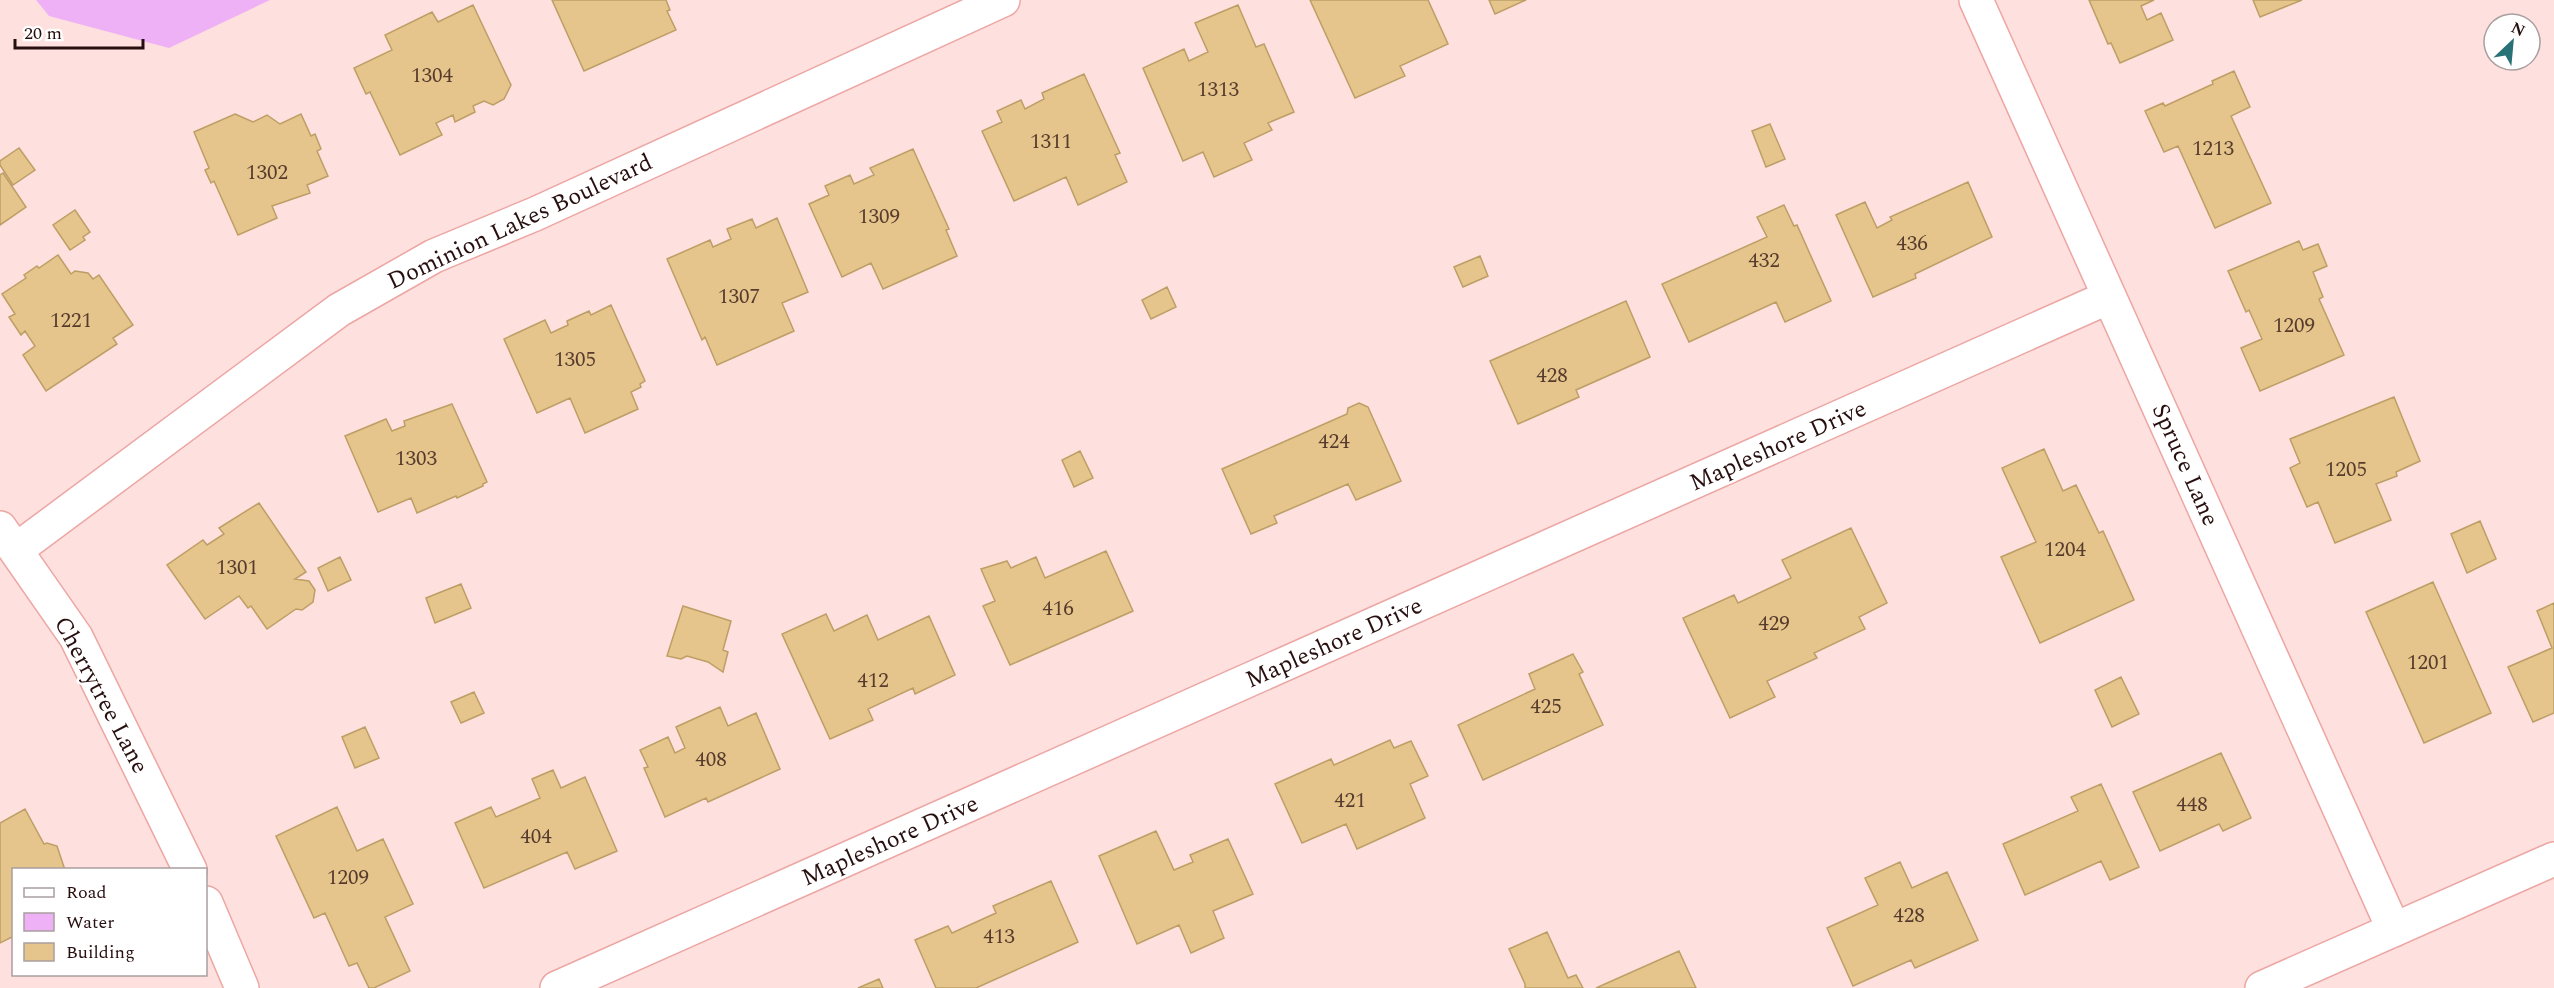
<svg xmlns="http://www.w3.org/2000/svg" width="2554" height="988" font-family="Spectral,serif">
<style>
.water{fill:#eeb1f6}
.building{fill:#e5c58b;stroke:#bd9e65;stroke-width:1.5}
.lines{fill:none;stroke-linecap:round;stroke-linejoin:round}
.minor-casing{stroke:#eca6a3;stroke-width:36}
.minor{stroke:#fff;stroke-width:33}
.labels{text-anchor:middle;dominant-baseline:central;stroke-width:5;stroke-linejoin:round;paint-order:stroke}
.number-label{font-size:21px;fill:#573c2e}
.street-label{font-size:24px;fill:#280f0f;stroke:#fff}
</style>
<rect width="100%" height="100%" fill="#fee0de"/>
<path class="water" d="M36,0H270L169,48L49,16Z"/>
<path class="building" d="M552,0H666L670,10L667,11L676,30L584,71Z
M1310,0H1428L1448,44L1400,66L1405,76L1355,98Z
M1489,0H1526L1495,14Z
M2089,0H2154L2141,6L2147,20L2161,13L2173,40L2120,63L2111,43L2108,44Z
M2253,0H2302L2260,17Z
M473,5L511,85L504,99L493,105L484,101L473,106L475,112L455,122L453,115L436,123L442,135L400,155L370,92L366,94L354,68L392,50L385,35L432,12L438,22Z
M1238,5L1256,47L1264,44L1294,112L1268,123L1272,130L1244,143L1252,160L1214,177L1203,152L1183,161L1143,68L1184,49L1189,61L1208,52L1195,23Z
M2234,71L2250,107L2231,116L2271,203L2215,228L2178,146L2164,152L2145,111L2163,103L2165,106L2213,84L2212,81Z
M1084,74L1120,153L1115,155L1127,182L1078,205L1066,177L1014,201L982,131L1002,122L997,111L1021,100L1025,109L1044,99L1042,93Z
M235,114L253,122L267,115L280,124L301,114L311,136L315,134L321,149L317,151L328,176L307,185L310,193L272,206L277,218L238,235L214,181L211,183L205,170L209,168L194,132Z
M1770,124L1785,159L1766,167L1752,131Z
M19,148L35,170L13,185L0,165V161Z
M913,149L949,229L946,230L957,256L883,289L871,263L842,277L809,204L829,195L825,186L850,175L854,184L874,175L870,168Z
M3,173L26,207L0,225V175Z
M1968,182L1992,237L1915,274L1916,278L1873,297L1836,215L1865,202L1877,228L1892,220L1890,217Z
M1784,205L1794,226L1797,225L1831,301L1785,322L1776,302L1689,342L1662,284L1767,237L1757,217Z
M75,210L90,232L83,237L85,240L70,250L53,225Z
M777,218L808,292L782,303L794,331L717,365L705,337L702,340L667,259L710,240L713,247L731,239L727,229L752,219L756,228Z
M2299,241L2303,250L2318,244L2327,266L2313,272L2323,297L2319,299L2344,355L2260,391L2241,348L2262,339L2249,310L2246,312L2228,271Z
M58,255L71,274L75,271L88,273L93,279L99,275L133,325L113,338L117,344L46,391L23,355L35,346L25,331L21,335L9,317L15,314L2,294L26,278L24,275L37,266L39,268Z
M1480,256L1488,276L1463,287L1454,267Z
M1167,287L1176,307L1151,319L1142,300Z
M1626,301L1650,357L1576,390L1579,397L1518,424L1490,361Z
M611,305L645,381L640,384L641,387L631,392L638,409L585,433L570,398L537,413L504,339L545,320L551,333L568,325L567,321L589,311L591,315Z
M2394,397L2420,461L2396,472L2397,476L2376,484L2391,520L2335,543L2318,502L2307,507L2290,468L2300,463L2290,439Z
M1359,403L1368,407L1401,481L1356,500L1348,484L1274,516L1277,523L1251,534L1222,469L1347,414L1348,408Z
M452,404L487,482L483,484V486L457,498L456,496L417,513L411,498L378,512L345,436L386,419L392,431L405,426L404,421Z
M2044,449L2063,491L2076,485L2099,533L2103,531L2134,600L2040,643L2001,557L2036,542L2002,468Z
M1080,451L1093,478L1074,487L1062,460Z
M259,503L306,572L295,579L309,581L315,590L313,602L302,610L296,609L267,629L251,606L248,608L239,596L205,619L167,565L203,540L207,545L224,534L219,528Z
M2480,521L2496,559L2467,573L2451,534Z
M1851,528L1887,603L1859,617L1865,629L1814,653L1817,658L1767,681L1775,697L1730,718L1683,618L1734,595L1738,603L1791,578L1782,560Z
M1106,551L1133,611L1010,665L983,606L995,601L981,569L1007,561L1011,568L1036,557L1045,578Z
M340,557L351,580L328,591L318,568Z
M2433,582L2491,713L2424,743L2366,612Z
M461,584L471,608L435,623L426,598Z
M2554,603V713L2533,722L2508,667L2552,648L2537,611Z
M683,606L731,621L723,650L728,652L723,672L708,662L687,656L681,659L667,656Z
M826,614L834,631L867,615L878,640L929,616L955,675L915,694L913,688L868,709L873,720L830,739L782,634Z
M1573,654L1583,672L1579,674L1603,725L1483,780L1458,725L1535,689L1529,674Z
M2121,677L2139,714L2112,727L2095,690Z
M474,692L484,713L461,723L451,702Z
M720,707L728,726L756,713L780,769L708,802L706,798L665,817L644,768L648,767L640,750L668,737L675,753L685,748L676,727Z
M365,727L379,758L355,768L342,737Z
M1390,740L1394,748L1411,741L1428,776L1410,784L1425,818L1357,849L1346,824L1302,843L1275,784L1331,759L1334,765Z
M2221,753L2251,818L2223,831L2219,824L2160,851L2133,792Z
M553,770L561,788L585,777L617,851L575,869L567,852L484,888L455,823L491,807L496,817L540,798L532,779Z
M2101,784L2139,867L2110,880L2101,861L2025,895L2003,844L2078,811L2071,797Z
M337,807L357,851L383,839L413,904L385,917L410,971L374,988H369L357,963L349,966L325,913L314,918L276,836Z
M25,809L44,844L47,843L57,846L65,870H14V936L0,943V823Z
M1156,831L1174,870L1193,862L1190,855L1228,839L1253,894L1213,911L1224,938L1191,953L1179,925L1137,944L1099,856Z
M1900,862L1912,888L1947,872L1978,940L1915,968L1911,960L1853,986L1827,928L1878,905L1865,878Z
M1051,881L1078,942L976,988H936L915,940L948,926L952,933L996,913L993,906Z
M1547,932L1568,978L1576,975L1583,988H1525V984L1509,949Z
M1679,951L1696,988H1596Z
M879,979L883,988H858Z"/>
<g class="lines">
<defs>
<path id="minor" d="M1976,0L2394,930
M0,528L76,637L190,870
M16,550L339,310L434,256L535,214L1003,0
M206,903L242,988
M557,988L2109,297
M2262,988L2554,859"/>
</defs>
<use href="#minor" class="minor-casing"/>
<use href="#minor" class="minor"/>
</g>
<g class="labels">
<g class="number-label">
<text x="432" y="76">1304</text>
<text x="1218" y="90">1313</text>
<text x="1051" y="142">1311</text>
<text x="2213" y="149">1213</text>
<text x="267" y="173">1302</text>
<text x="879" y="217">1309</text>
<text x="1912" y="244">436</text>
<text x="1764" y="261">432</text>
<text x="739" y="297">1307</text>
<text x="71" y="321">1221</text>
<text x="2294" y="326">1209</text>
<text x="575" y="360">1305</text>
<text x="1552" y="376">428</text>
<text x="1334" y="442">424</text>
<text x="416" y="459">1303</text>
<text x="2346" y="470">1205</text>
<text x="2065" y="550">1204</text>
<text x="237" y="568">1301</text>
<text x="1058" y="609">416</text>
<text x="1774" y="624">429</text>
<text x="2428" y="663">1201</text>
<text x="873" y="681">412</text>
<text x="1546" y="707">425</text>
<text x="711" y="760">408</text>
<text x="1350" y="801">421</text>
<text x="2192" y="805">448</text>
<text x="536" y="837">404</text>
<text x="348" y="878">1209</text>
<text x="1909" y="916">428</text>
<text x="999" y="937">413</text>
</g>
<g class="street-label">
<text transform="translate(520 222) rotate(-25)">Dominion Lakes Boulevard</text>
<text transform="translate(1778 446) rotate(-24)">Mapleshore Drive</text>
<text transform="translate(2185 465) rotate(66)">Spruce Lane</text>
<text transform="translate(1334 643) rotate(-24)">Mapleshore Drive</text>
<text transform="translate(101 695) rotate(62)">Cherrytree Lane</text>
<text transform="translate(890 841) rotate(-24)">Mapleshore Drive</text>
</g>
</g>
<rect x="12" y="868" width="195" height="108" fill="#ffffff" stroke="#a99f9f" stroke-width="1.5"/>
<rect x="24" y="888" width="30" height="9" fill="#ffffff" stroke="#a99f9f" stroke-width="1.5"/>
<text x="66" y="898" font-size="18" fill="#280f0f">Road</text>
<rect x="24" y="913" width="30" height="18" fill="#eeb1f6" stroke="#a99f9f" stroke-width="1.5"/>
<text x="66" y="928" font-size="18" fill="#280f0f">Water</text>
<rect x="24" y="943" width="30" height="18" fill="#e5c58b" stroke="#a99f9f" stroke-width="1.5"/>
<text x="66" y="958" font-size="18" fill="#280f0f">Building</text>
<g transform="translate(2512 42) rotate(26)"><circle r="28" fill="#ffffff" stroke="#a99f9f" stroke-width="1.5"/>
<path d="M0-4.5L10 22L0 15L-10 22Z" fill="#277177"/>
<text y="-9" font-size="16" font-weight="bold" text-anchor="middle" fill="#280f0f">N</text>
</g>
<path d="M15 39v9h128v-9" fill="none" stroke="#280f0f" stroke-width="3"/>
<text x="24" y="39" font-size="18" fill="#280f0f" stroke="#ffffff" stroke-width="4.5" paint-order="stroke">20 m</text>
</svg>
